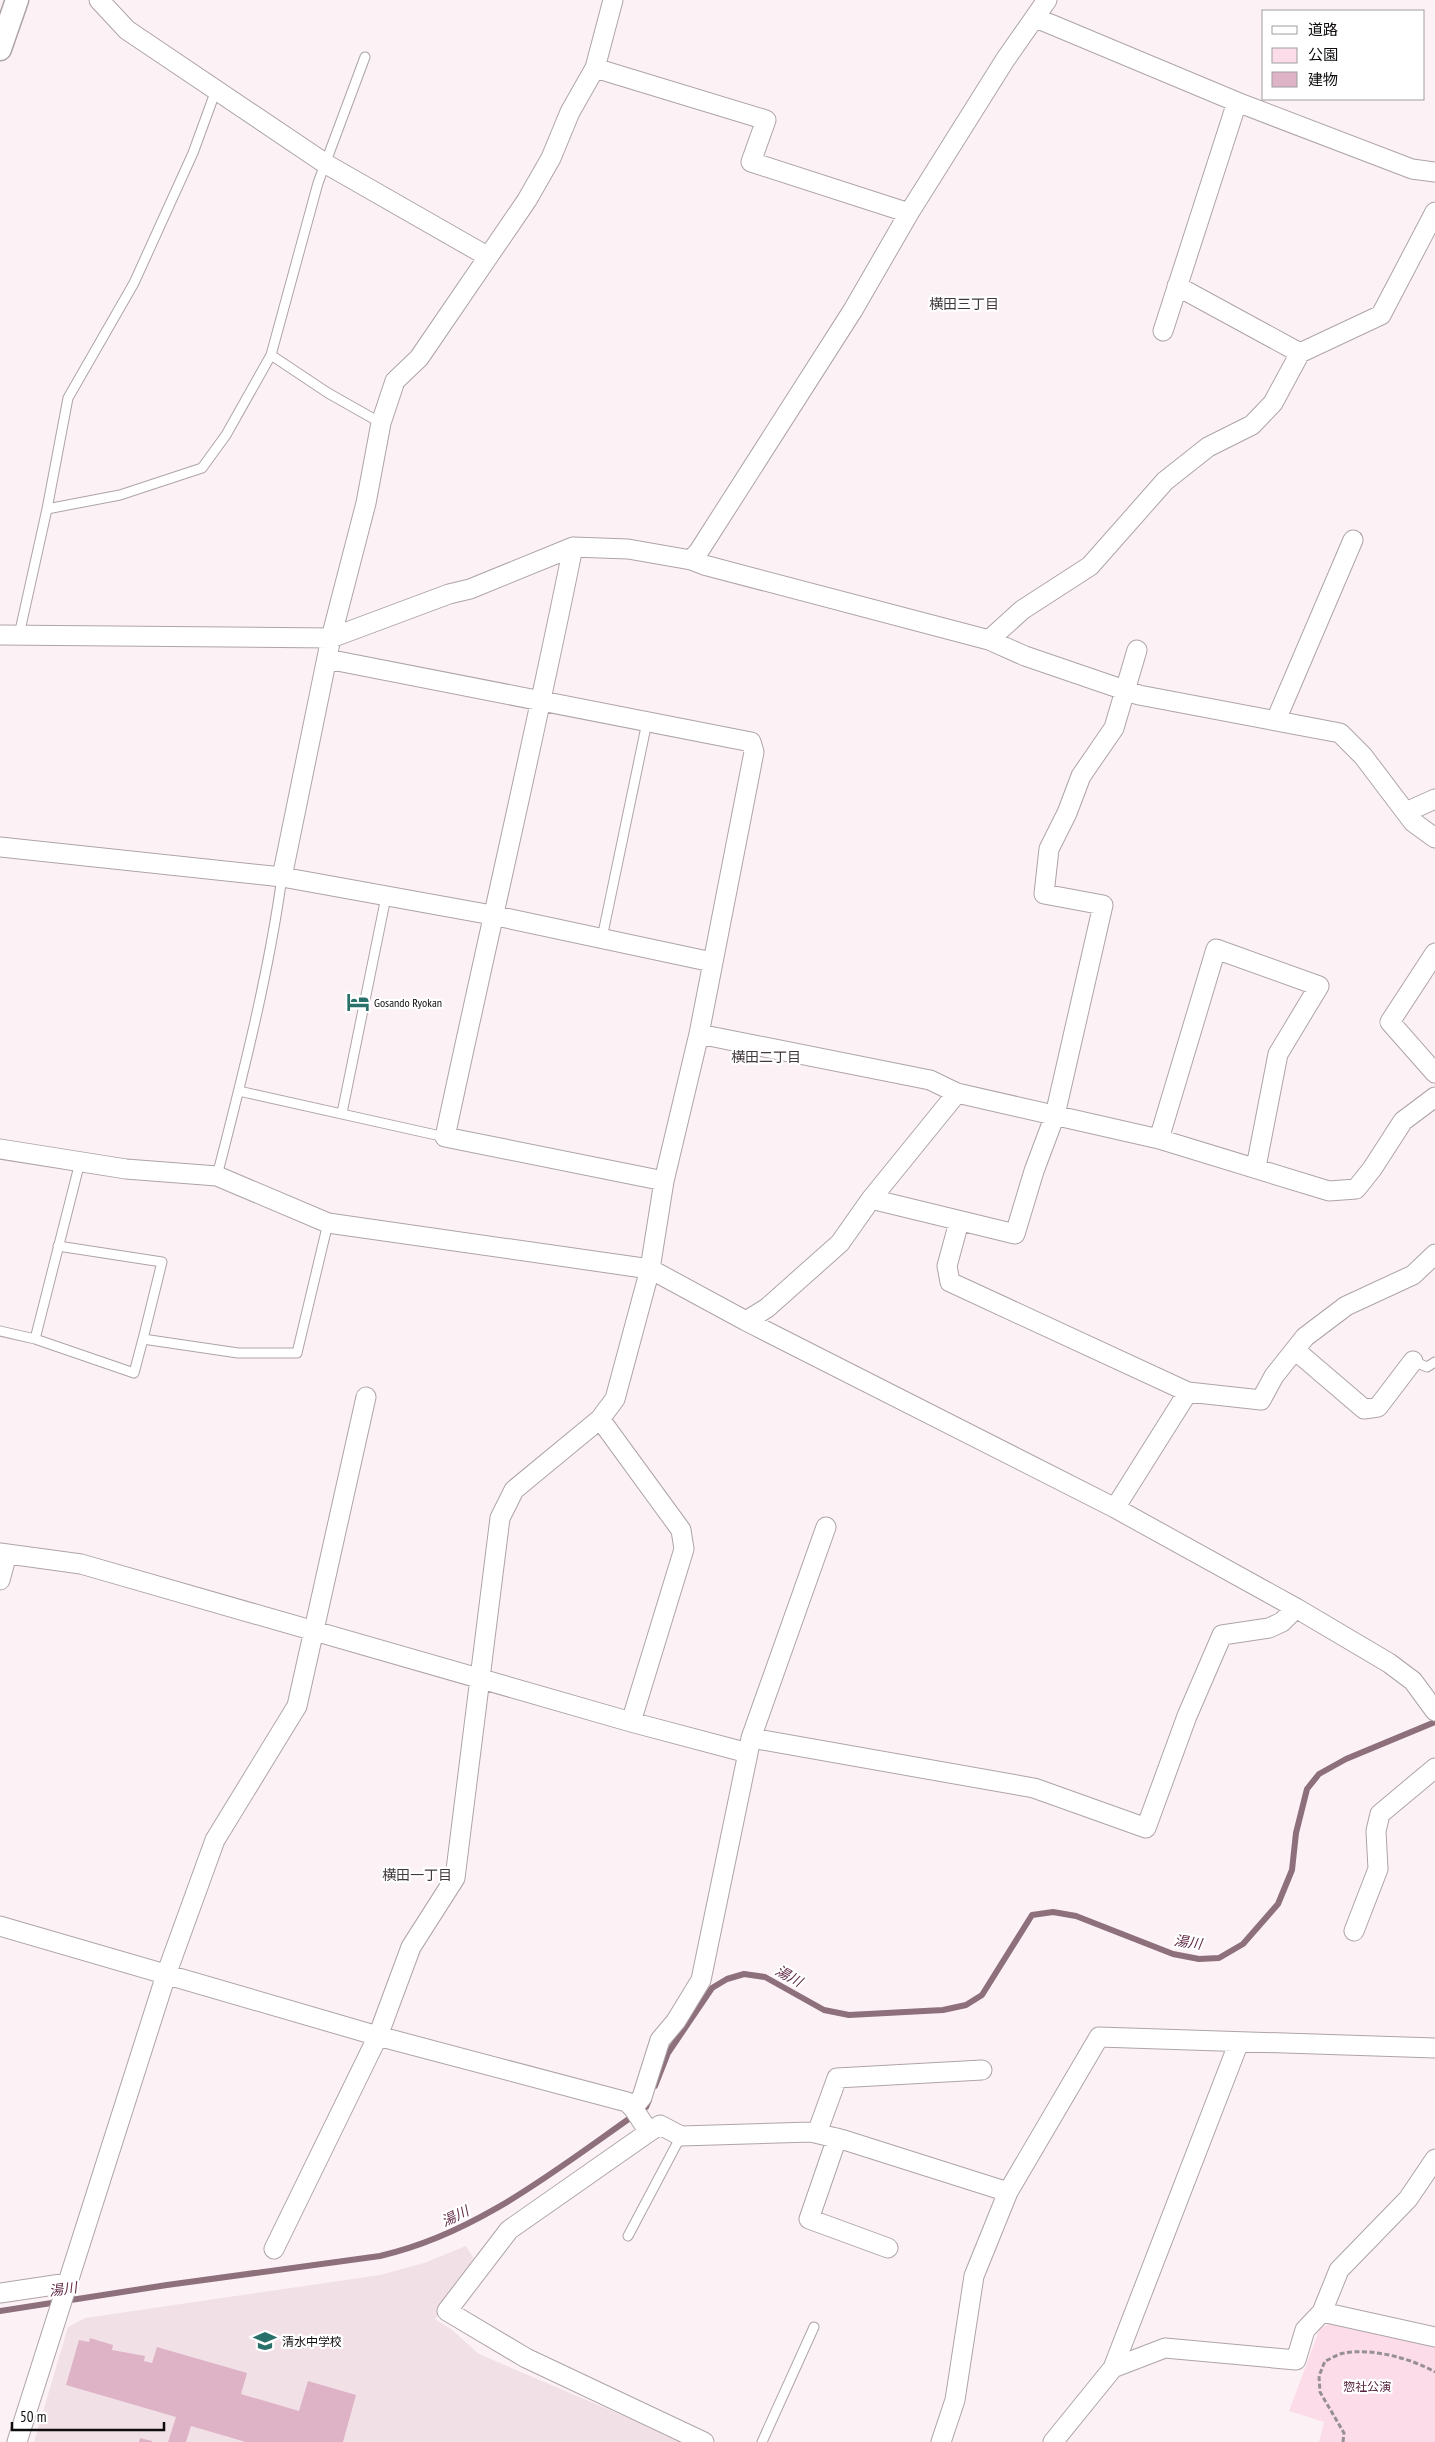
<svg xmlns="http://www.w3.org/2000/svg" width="1435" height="2442" font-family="'PT Sans Narrow','Noto Sans JP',sans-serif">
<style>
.built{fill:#f2e0e7}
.green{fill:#fcdce9}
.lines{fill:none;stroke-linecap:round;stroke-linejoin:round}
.stream{stroke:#8e6f7c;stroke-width:6}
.building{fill:#dfb3c6}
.service-casing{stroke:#aea4a8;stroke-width:11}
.minor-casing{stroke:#aea4a8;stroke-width:21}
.tertiary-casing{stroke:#aea4a8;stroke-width:25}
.path{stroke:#979093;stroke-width:3;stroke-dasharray:5 2.5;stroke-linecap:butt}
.service{stroke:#fff;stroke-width:9}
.minor{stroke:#fff;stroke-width:19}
.tertiary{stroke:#fff;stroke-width:22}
.labels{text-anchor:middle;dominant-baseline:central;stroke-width:4.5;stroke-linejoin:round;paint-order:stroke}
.poi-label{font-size:12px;fill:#0f0c0d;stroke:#fff;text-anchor:start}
.park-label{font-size:12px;fill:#57223d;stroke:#fff}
.neighbourhood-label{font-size:14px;fill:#41393c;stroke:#fff}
.water-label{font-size:14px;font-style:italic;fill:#602a45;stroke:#fff}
</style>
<rect width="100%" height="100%" fill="#fcf2f6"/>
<path class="built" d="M466,2246L476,2262L435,2319L451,2329L479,2354L685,2442H34L68,2327L85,2318L380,2275L424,2263Z"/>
<path class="green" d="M1333,2322L1435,2347V2442H1319L1324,2422L1289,2411L1320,2328Z"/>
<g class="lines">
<path class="stream" d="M655,2086L668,2053L712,1988L727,1979L744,1974L765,1977L824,2010L849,2015L943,2010L966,2005L982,1995L1032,1915L1053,1912L1076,1916L1173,1954L1199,1959L1219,1958L1243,1944L1278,1904L1292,1870L1296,1833L1307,1789L1319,1774L1346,1759L1435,1722
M0,2311L167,2285L380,2256C481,2233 563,2164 646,2107L649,2100"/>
</g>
<path class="building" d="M90,2338L113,2345L112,2350L145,2356L144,2361L152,2363L157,2347L247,2373L241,2394L299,2411L308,2381L356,2395L343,2442H246L191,2426L186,2442H168L176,2417L66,2385L79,2340L89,2342Z
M140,2438L152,2441V2442H139Z"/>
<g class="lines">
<defs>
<path id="service" d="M271,355L328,393L381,423
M47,509L120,495L202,468L226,435L271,355L318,183L365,57
M19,635L47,509L68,398L134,283L193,153L216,90
M602,938L647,722
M239,1091L445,1137
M342,1113L386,897
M80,1162L35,1339L134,1373L143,1339L238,1353H297L328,1223
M217,1176C242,1078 268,978 282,877
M58,1246L162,1262L143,1339
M0,1331L35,1339
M1413,1361L1427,1367L1435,1362
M628,2236L681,2136
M762,2442L814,2327"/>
<path id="minor" d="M99,0L127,30L326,164L487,256
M1036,18L1237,102L1412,169L1435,172
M595,68L766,120L751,162L909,213
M1177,286L1300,353
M1163,331L1237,102
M573,547C533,745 487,940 445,1137L664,1181
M691,560L704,565L989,640L1025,656L1139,695L1340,733L1363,756L1413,822L1435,838
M0,635L331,638L449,594L470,589L573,547L628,549L691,560L699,551L853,310L909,213L1005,60L1047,0
M989,640L1022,610L1090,566L1165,481L1208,447L1252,425L1273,403L1300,353L1381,315L1435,212
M1276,720L1353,540
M1406,812L1435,799
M0,847L282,877L492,915L712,962
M282,877L331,638L366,503L381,423L395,381L419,358L527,200L551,158L570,112L595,68L613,0
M1435,953L1390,1022L1435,1073
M699,1034L930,1080L957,1093L1159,1139L1329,1191L1356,1189L1372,1169L1403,1121L1435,1097
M1159,1139L1216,949L1319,986L1278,1054L1256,1167
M0,1149L126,1169L217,1176L328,1223L650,1269L746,1321L1115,1508L1296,1608L1389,1663L1413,1681L1435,1711
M871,1199L957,1093
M959,1222L947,1266L950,1282L1188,1392L1261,1400L1274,1376L1305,1337L1346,1306L1413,1275L1435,1254
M746,1321L767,1308L840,1243L871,1199L1015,1234L1034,1171L1055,1115L1103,905L1044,894L1049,849L1067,813L1081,776L1114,728L1137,650
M1295,1350L1364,1409L1378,1407L1413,1361
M600,1419L681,1530L684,1549L631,1722
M1115,1508L1188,1392
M0,1553L81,1564L631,1722L748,1753L701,1980L676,2021L660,2040L642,2097L633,2108L627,2102L378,2036L0,1926
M0,1580L7,1554
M751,1738L826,1527
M748,1753L751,1738L1034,1788L1146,1828L1187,1716L1222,1635L1269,1628L1282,1622L1296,1608
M1354,1931L1378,1869L1376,1831L1380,1814L1435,1768
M633,2108L649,2132L660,2125L681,2136L811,2132L844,2140L1008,2192
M649,2132L509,2230L447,2311L526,2358L704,2442
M817,2133L837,2078L982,2070
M837,2138L809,2219L888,2248
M274,2249L378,2036L411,1947L455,1878L500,1518L514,1490L600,1419L615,1399L650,1269L664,1181L699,1034L754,752L751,742L327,659
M0,2293L68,2283
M1322,2312L1435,2337
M1113,2368L1239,2042
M17,2442L166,1975L215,1840L297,1706L366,1397
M941,2442L955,2400L974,2276L1008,2192L1099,2037L1435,2048
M1053,2442L1113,2368L1165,2348L1296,2360L1305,2330L1322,2312L1339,2270L1408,2199L1435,2159"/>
<path id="tertiary" d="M0,49L17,0"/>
</defs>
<use href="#service" class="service-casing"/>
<use href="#minor" class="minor-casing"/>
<use href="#tertiary" class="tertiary-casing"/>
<path class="path" d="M1343,2442L1344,2433L1320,2392L1319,2376L1325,2361C1331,2359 1337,2354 1344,2353C1371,2348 1411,2358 1435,2372"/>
<use href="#service" class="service"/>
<use href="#minor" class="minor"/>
<use href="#tertiary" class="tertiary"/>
</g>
<defs>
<symbol id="hotel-bare" viewBox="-9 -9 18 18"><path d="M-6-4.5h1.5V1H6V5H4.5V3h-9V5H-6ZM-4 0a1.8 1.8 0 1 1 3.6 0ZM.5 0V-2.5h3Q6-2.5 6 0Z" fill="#287069" stroke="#fff" stroke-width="2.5" paint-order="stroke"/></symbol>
<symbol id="school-bare" viewBox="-9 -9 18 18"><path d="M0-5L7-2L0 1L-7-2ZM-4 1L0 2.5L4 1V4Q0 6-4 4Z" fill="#287069" stroke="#fff" stroke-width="2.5" paint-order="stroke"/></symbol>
</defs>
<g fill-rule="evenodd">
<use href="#hotel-bare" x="342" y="986" width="32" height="32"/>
<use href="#school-bare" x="249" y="2325" width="32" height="32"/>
</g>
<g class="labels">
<g class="poi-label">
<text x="374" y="1002">Gosando Ryokan</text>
<text x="282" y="2341">清水中学校</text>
</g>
<g class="park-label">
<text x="1367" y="2386">惣社公演</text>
</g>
<g class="neighbourhood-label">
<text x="964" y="304">横田三丁目</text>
<text x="766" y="1057">横田二丁目</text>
<text x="417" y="1875">横田一丁目</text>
</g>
<g class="water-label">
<text transform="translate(1188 1942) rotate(8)">湯川</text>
<text transform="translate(789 1976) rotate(29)">湯川</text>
<text transform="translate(455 2216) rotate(-26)">湯川</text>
<text transform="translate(63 2289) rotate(-8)">湯川</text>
</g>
</g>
<rect x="1262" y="10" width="162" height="90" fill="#ffffff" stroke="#9f9e9e"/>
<rect x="1272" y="26" width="25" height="8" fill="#ffffff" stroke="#9f9e9e"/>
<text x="1308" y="35" font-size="15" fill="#0f0c0d">道路</text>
<rect x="1272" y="48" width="25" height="15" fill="#fcdce9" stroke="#9f9e9e"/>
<text x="1308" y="60" font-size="15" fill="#0f0c0d">公園</text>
<rect x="1272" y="72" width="25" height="15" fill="#dfb3c6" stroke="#9f9e9e"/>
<text x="1308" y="85" font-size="15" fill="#0f0c0d">建物</text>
<path d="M12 2422v8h152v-8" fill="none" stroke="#0f0c0d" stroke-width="2.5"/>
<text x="20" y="2422" font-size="15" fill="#0f0c0d" stroke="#ffffff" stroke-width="4" paint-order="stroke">50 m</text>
</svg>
